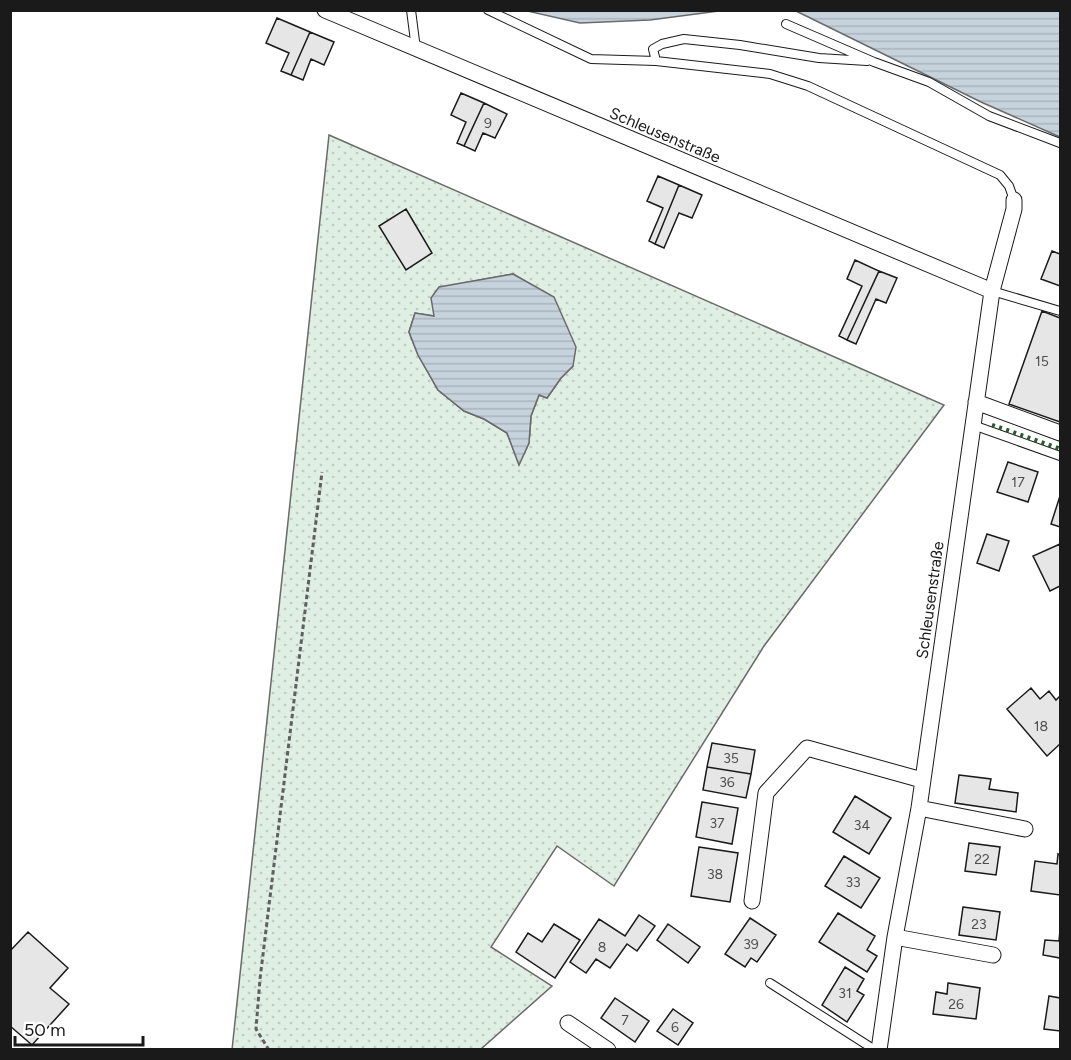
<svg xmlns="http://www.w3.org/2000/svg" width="1071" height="1060" font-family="Figtree,sans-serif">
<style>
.grass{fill:url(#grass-dots);stroke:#6a6a6a;stroke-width:1.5;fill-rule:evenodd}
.water{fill:url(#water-rules);stroke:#6a6a6a;stroke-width:1.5}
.building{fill:#e6e6e6;stroke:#1a1a1a;stroke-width:1.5}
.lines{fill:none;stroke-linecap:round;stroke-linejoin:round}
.lane-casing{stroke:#1a1a1a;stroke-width:10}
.street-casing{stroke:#1a1a1a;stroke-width:17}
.path{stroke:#5f5f5f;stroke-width:3;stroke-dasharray:4.5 3;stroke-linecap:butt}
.lane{stroke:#fff;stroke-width:8}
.street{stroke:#fff;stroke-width:15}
.hedge{stroke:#2b5a34;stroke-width:4.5;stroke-dasharray:3 4.5;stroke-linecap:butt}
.labels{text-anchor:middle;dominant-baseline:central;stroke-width:4.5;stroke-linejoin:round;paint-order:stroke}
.number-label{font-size:14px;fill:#4d4d4d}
.street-label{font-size:16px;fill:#1a1a1a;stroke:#fff}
</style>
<defs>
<pattern id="grass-dots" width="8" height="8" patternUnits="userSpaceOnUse" patternTransform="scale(1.5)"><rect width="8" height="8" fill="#e0efe3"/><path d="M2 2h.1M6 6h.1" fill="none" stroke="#c0ccc2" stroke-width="1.8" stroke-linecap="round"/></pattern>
<pattern id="water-rules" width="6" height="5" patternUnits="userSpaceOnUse" patternTransform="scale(1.5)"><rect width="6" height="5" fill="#c6d2dc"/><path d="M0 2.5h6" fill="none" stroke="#aab4bc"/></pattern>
</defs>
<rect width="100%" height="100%" fill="#fff"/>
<path class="grass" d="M329,135L944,405L764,646L614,886L557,846L491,947L552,986L481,1049L232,1050ZM513,274L526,282L573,366L561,378L547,398L539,395L531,416L529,443L519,464L507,433L484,419L464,411L438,390L418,355L409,332L415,313L434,316L464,283Z"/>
<path class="water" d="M527,11V10L719,11L650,20L580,23Z
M796,11H1060V137L981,102Z
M513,274L554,297L576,347L573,366L561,378L547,398L539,395L531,416L529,443L519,465L507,433L484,419L464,411L438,390L418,355L409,332L415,313L434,316L431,298L439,287Z"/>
<path class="building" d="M277,18L310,32L291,75L281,71L289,53L266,43Z
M310,32L334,42L324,65L311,59L303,80L291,75Z
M461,93L484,103L464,146L457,143L466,122L451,115Z
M484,103L507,114L495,138L483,133L475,151L464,146Z
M658,176L679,185L655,244L649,241L663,208L647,201Z
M679,185L702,195L692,218L679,213L664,248L655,244Z
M406,209L432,253L406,270L379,226Z
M1052,251L1060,254V286L1041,279Z
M855,260L879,271L847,340L839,336L862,286L847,279Z
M879,271L897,278L886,303L876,299L856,344L847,340Z
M1042,311L1060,318V422L1009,404Z
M1008,462L1038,472L1028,502L997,492Z
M1060,496V527L1051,524Z
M987,534L1009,541L999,571L977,563Z
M1060,544V586L1050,591L1033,556Z
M1031,688L1040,699L1049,691L1056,700L1060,696V744L1047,756L1007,709Z
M712,743L755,750L751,774L707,767Z
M707,767L751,774L746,798L703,790Z
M959,775L991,779L989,789L1018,793L1016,812L955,803Z
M855,796L891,818L869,854L833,832Z
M702,802L738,808L732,844L696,837Z
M969,843L1000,847L996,875L965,871Z
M699,847L738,853L730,902L691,896Z
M1058,854L1060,855V895L1031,891L1035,861L1057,864Z
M844,856L880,878L861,908L825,886Z
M963,907L1000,912L996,940L959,935Z
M838,913L875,936L867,950L877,956L867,972L819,942Z
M639,915L655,926L637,951L627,944L610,968L596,959L586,973L570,962L599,919L625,936Z
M750,918L776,935L757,962L751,958L745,967L725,954Z
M554,924L580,940L555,978L516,952L528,933L542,942Z
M668,924L700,947L688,963L657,940Z
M1060,930V958L1043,955L1045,940L1059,941Z
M28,932L68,968L50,988L69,1004L32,1045L10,1026V951Z
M845,967L864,979L857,991L864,995L847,1022L822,1005Z
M948,983L980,988L976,1019L933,1014L936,992L947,994Z
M1049,996L1060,998V1031L1044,1029Z
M615,998L649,1021L635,1042L601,1018Z
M673,1009L693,1023L678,1045L657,1031Z"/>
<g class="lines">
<defs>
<path id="lane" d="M411,10L416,49
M488,10L591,59L656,61L770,74L808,86L1000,175L1009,186L1014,200
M786,24L874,62L929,82L989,116L1060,143
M656,61L653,49L662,44L684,39L740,45L819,58L867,61
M992,291L1060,311
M973,425L1060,456
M770,983L875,1050"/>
<path id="street" d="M325,10L992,291
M976,402L1060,433
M919,808L1025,829
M752,901L766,793L807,748L922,780
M895,937L993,955
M568,1023L608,1050
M879,1050L895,937L919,808L992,291L1014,209V200"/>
</defs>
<use href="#lane" class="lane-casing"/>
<use href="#street" class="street-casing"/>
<path class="path" d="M269,1050L256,1029L260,979L322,472"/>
<use href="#lane" class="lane"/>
<use href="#street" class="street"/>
<path class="hedge" d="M992,425L1060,449"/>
</g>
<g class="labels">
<g class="number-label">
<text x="488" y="123">9</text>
<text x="1042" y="361">15</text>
<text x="1018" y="482">17</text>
<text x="1041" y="726">18</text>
<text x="731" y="758">35</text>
<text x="727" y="782">36</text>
<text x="717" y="823">37</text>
<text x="862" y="825">34</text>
<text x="982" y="859">22</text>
<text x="715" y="874">38</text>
<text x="853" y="882">33</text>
<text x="979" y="924">23</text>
<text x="751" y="944">39</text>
<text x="602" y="947">8</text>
<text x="845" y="993">31</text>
<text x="956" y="1004">26</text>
<text x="625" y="1020">7</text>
<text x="675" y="1027">6</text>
</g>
<g class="street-label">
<text transform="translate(665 135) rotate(23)">Schleusenstraße</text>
<text transform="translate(930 600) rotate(-82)">Schleusenstraße</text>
</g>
</g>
<rect width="1071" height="1060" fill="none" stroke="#1a1a1a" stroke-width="24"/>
<path d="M15 1036v9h128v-9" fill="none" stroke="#1a1a1a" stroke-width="3"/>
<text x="24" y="1036" font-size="18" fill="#1a1a1a" stroke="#ffffff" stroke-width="4.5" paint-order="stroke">50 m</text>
</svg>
